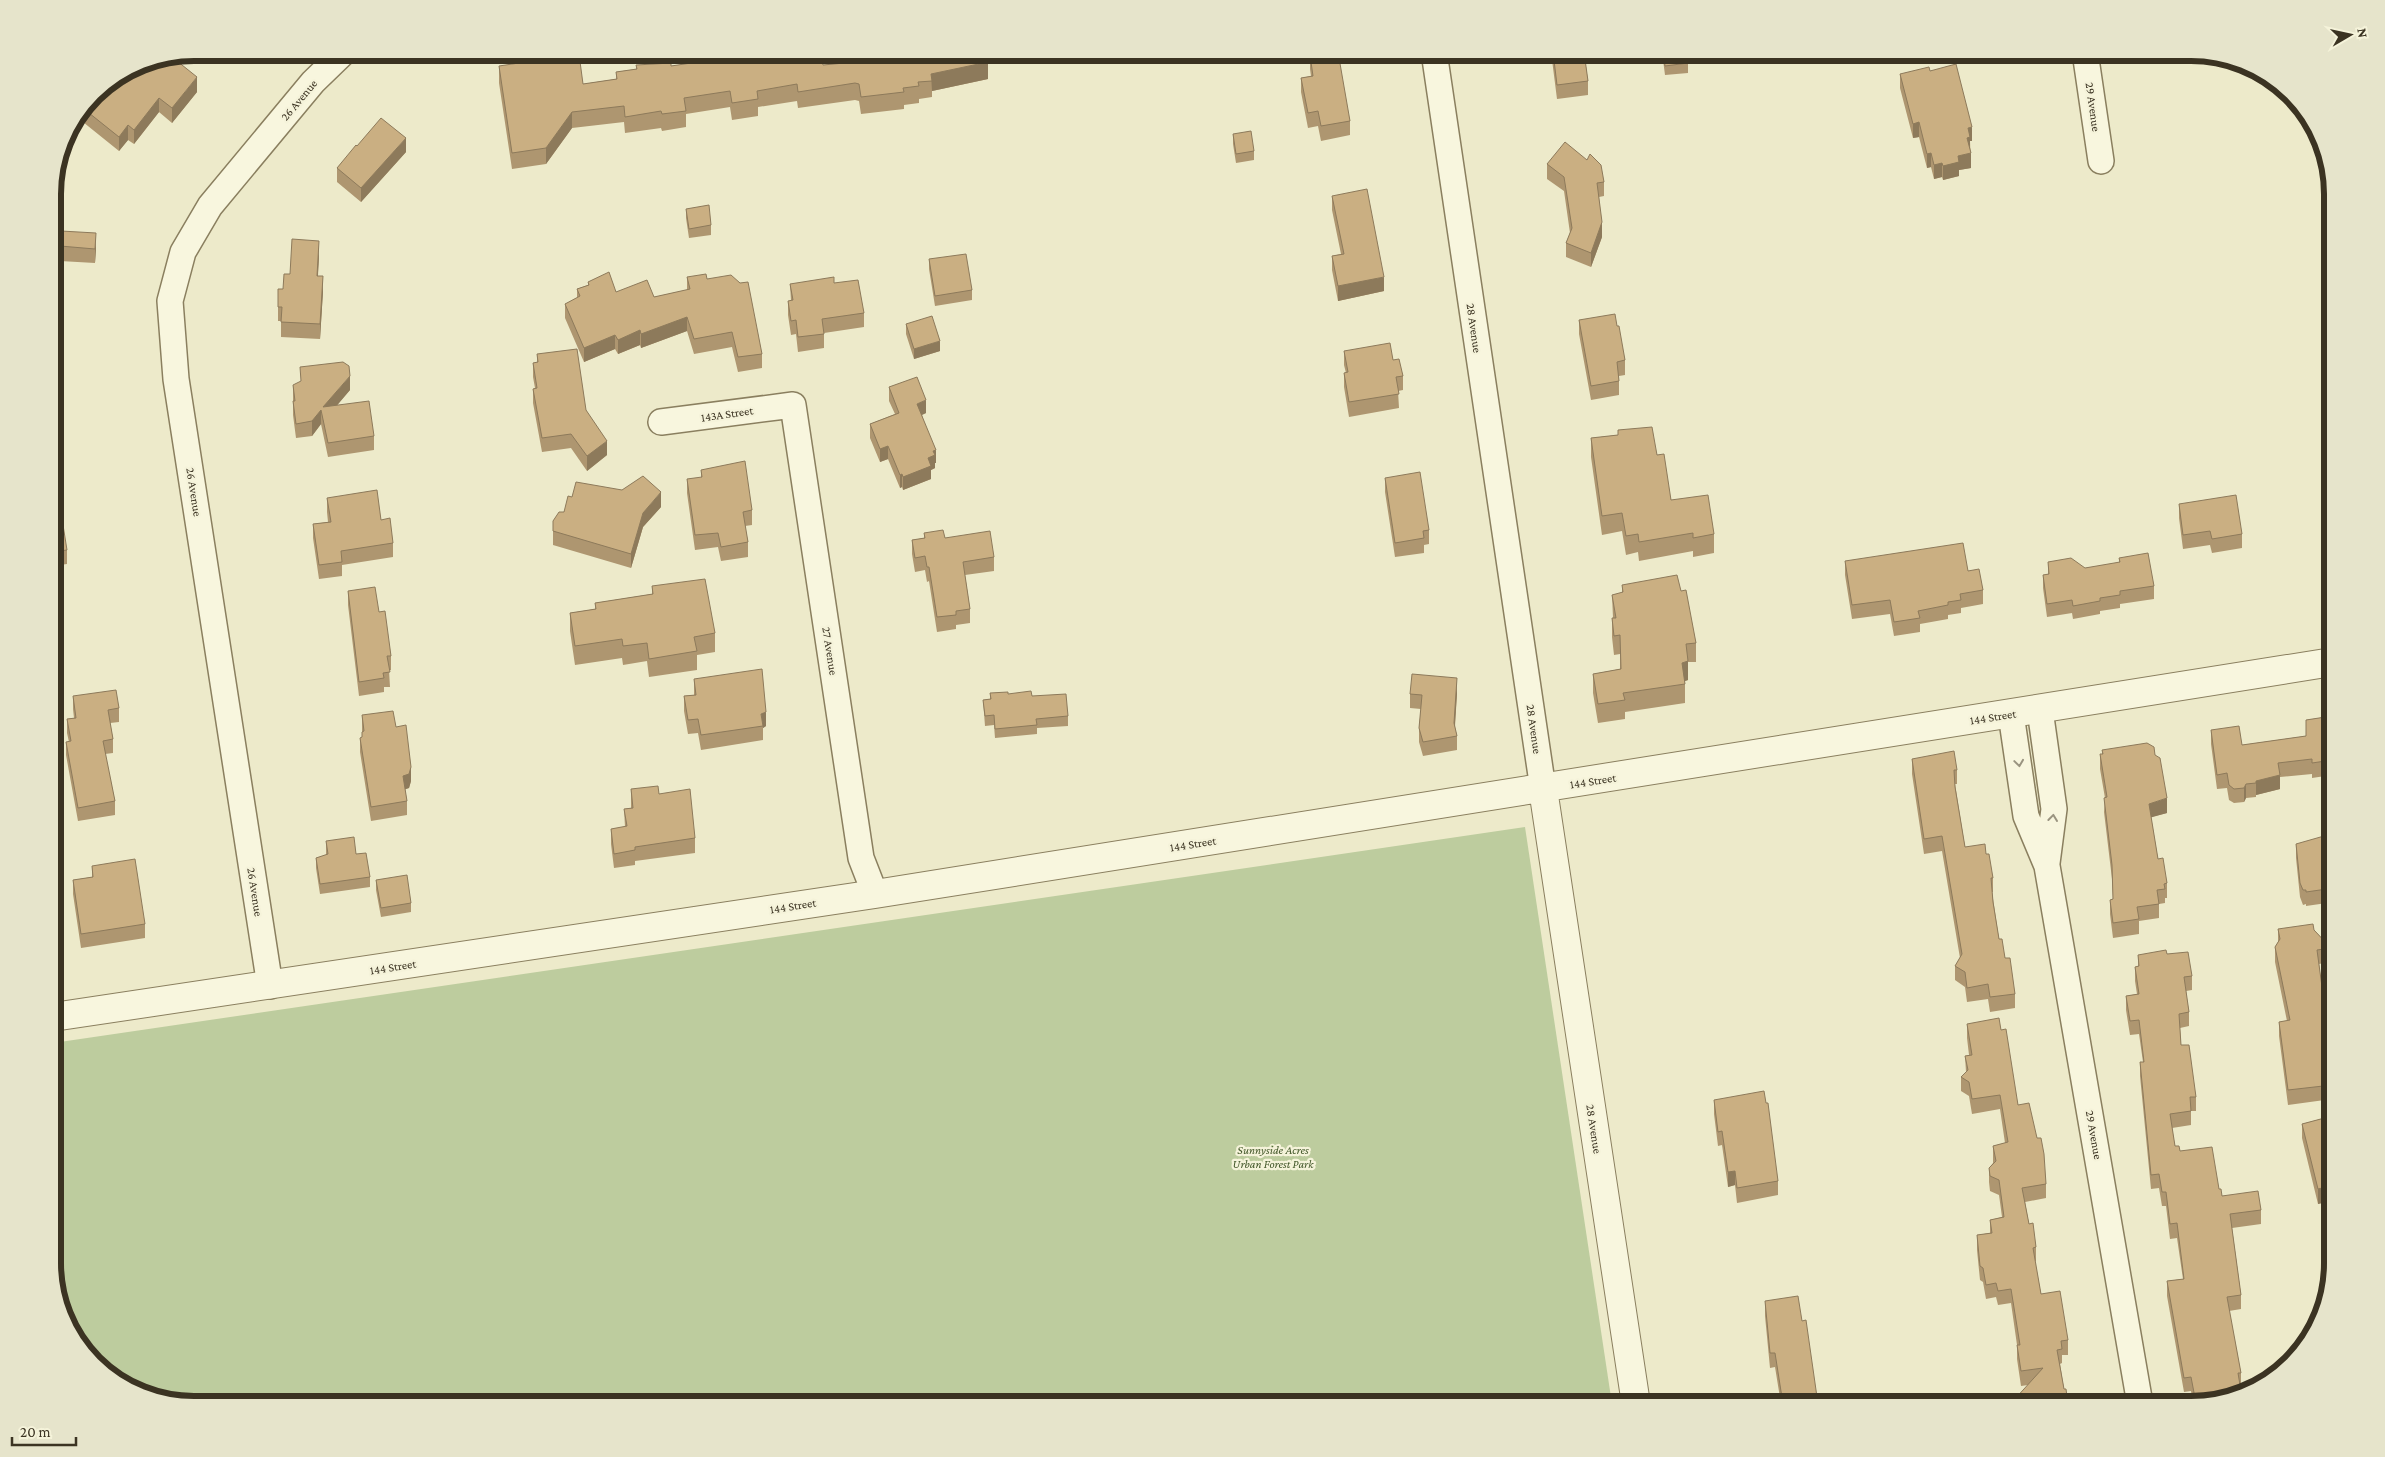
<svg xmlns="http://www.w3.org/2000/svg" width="2385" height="1457" font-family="'Crimson Pro',serif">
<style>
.green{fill:#bdcc9e}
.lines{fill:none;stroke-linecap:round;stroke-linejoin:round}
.minor-casing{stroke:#8a7f5f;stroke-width:28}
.tertiary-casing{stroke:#8a7f5f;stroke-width:30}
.minor{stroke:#f8f6de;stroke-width:25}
.tertiary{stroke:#f8f6de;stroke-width:28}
.wall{fill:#ae9670}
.shaded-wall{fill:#8d7a5b}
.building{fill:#caaf82;stroke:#8d7a5b}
.oneway{stroke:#9a9480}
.labels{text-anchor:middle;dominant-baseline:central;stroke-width:4.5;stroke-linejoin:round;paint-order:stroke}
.street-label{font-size:12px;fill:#3b3322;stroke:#f5f3da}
.park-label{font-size:12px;font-style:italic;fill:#425729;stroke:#f5f3da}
.rim{fill:none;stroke:#3b3322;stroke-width:6}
</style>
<rect width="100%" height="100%" fill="#edeaca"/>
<path class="green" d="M1525,827L1612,1404H195L123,1385L72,1334L53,1271V1043Z"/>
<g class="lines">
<defs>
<path id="minor" d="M1434,52L1543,789
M2085,52L2101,161
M661,422L793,405L861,858L875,894
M2040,710L2054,809L2047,863
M2011,714L2026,816L2047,866L2140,1404
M270,986L176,379L170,301L183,252L210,206L313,82L344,52"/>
<path id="tertiary" d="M1543,789L1636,1404
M53,1017L875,894L2332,662"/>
</defs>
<use href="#minor" class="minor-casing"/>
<use href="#tertiary" class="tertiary-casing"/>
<use href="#minor" class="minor"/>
<use href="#tertiary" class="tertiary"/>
</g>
<path class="wall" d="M723,52H821L823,65L854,62V52H1052L1036,55V57L988,64V79L932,91V97L919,99V103L904,105V109L861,114L859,101L855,100L798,108L797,101L758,107V116L732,120L730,107L686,114V127L662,131L661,128L625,133L624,122L572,128L546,164L512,169L499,83V66L583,84L616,79V72L636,69V65L671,66L723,59Z
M1551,52H1584L1588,81V95L1557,99Z
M1662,52H1686L1688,63V73L1665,75Z
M1310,55L1350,121V135L1321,141L1318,126L1308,128L1301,92V78L1311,76L1310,69Z
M1900,74L1972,141H1970L1971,168L1959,170V176L1943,180L1942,177L1934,179L1931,167L1927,168L1919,137L1913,138L1900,88Z
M197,92L172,123L159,112L134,144L128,140L119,151L78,118L94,94Z
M1233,134L1254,151V160L1236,163L1233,144Z
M357,146L406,152L361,202L337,182V168Z
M1547,164L1604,182V196L1599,197L1602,237L1591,267L1566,257V243L1570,233L1564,191L1547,179Z
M53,186L59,192L57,216L62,231L96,248L95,263L60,261L59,274H53Z
M1332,196L1384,291L1338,301L1332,270V256L1341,254L1332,210Z
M686,209L711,225V235L689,238L686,218Z
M319,255L318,276L323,291L320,339L281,337V321H278V289H283L290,274Z
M929,259L972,290V300L935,306L929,269Z
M687,277L707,279L762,354V368L738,372L732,347L694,354L687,331L641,348L640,345L618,354L615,349L584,362L565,318V304L577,298V289L588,285V282L616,292L654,297L687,290Z
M834,283L864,313V327L824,333V348L798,352L796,334L791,335L788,315V301H791L790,284Z
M1579,320L1617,326L1625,360V375L1619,376V395L1591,400L1579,334Z
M906,324L940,351L914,359L906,334Z
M1344,351L1393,360L1403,376V390L1398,391L1399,408L1349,417L1344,387V373H1346L1344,365Z
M537,354L586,410L607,455L587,471L571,448L542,452L533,403V389L535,388L533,377V363L537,362Z
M293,385L350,390L337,405L374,436V450L328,457L321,424L312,436L296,438L293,415Z
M889,387L926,413L922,415L936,463H935V468L931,470V479L903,490L902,487L900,488L888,459L880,462L870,438V424L895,414L889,401Z
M1618,430L1657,455L1671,500L1714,534V553L1693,557V551L1639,561L1638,552L1626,555L1622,531L1602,535L1591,457V438L1618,435Z
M2332,465V537L2326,495V476H2332Z
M701,470L752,510V525L745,526L748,542V557L721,561L718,547L695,550L687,493V479L701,478Z
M1385,478L1429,530V544L1424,545V553L1395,557L1385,492Z
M572,497L661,507L643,527L631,568L553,545V521L564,512Z
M327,498L381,520L393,543V557L342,565V576L319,579L313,538V524L328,522L327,512Z
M2179,504L2242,534V548L2212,553L2210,545L2183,549L2179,518Z
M53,526L67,550V564L53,566Z
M924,533L945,538L994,557V571L965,575L970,609V623L956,625V629L937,632L929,581L927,582L925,570L915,572L912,554V540L924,538Z
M2119,558L2154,586V599L2120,604V608L2100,611V614L2073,619L2072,613L2047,617L2043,588V575L2048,574V562L2085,568L2119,563Z
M1845,561L1968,571L1983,590V604L1961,608V613L1948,615V619L1920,624V632L1894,636L1890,614L1852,619L1845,575Z
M53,575L61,627V641L59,642L61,655V669L53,670Z
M1622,585L1681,591L1696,643V662H1688V680L1685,681V703L1625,712V719L1598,723L1593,693V674L1620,669V654L1614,655L1612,637V618H1613L1612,595L1622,593Z
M652,586L715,633V652L697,655V670L649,677L647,661L623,665L622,658L575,665L570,631V613L595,609V603L652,594Z
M348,591L379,612L391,656V670H389L390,687H384V692L359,696L348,605Z
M694,679L766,726L763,728V740L701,750L698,733L688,734L684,711V696L694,695Z
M990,693L1032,696L1068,716V726L1037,728V734L995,738L994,725L985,726L983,700L990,699Z
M1457,693L1455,727L1457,736V750L1423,756L1419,742V728L1421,709L1410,708V694Z
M73,696L119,708V722L110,723L113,739V753L105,754L115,801V815L78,821L66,755V742H69L67,733V719L74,718L73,709Z
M362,715L396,727L411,781L409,788L405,789L407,801V815L371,821L360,752V738L362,737Z
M2332,716V775L2312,778V774L2280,777V789L2256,795V797L2246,798L2244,802L2234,803L2229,800L2227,788L2217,789L2211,744V730L2242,745L2306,736V720Z
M2102,750L2167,813L2151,817L2158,859L2167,883V898H2165V903L2159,904V918L2139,921V934L2113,938L2110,914V900L2113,899L2112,879L2104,812L2105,798L2100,769V754H2102Z
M1912,759L1957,770V784H1955L1965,847L1986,854L1993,878V892H1992L1999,939L2015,994V1008L1990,1012L1988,999L1967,1002L1965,987L1955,980V966L1960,958L1942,851L1924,854L1912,774Z
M631,789L659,794L695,838V853L635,861V865L614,868L611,844V829L625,827L624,809L631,808Z
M326,841L356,854L370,877V887L320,894L316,868V858L326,855Z
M2332,842V912H2328L2327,903L2306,906V904L2303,905L2300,897L2296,858V844Z
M92,866L145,924V938L81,948L73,894V880L92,877Z
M376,880L411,903V912L381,917L376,890Z
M2278,929L2314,930L2331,948V962L2319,964L2325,1009L2332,1008V1099L2288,1105L2279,1036V1022L2287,1021L2275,962V947L2278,942Z
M2167,954L2192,976V990L2186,991L2189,1012V1026L2180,1028L2181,1045L2196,1097V1111H2191V1125L2172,1128L2175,1146L2219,1189L2222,1196L2261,1210V1224L2232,1228L2241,1295V1309L2229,1311L2241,1373V1387H2240L2241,1391L2193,1404L2191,1391L2184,1392L2167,1296V1281L2183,1279L2177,1238L2170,1239L2166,1206H2162L2159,1188L2151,1189L2140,1076V1062H2143L2139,1034L2130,1035L2126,1010V996L2137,994L2135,981V967L2138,966V955Z
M1967,1024L2018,1105L2046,1184V1198L2025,1202L2029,1224L2036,1247V1261H2035L2041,1294L2068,1340V1355H2062V1363L2060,1364L2064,1389L2068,1404H2014V1400L2028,1385L2021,1386L2017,1359V1345L2011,1303L1998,1305L1996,1297L1986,1299L1983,1282L1980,1280L1977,1250V1235L1990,1233V1220L2002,1217L1999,1195L1990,1191L1989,1182V1168L1993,1163V1146L2005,1143L2000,1109L1972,1114L1969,1096L1961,1091V1077L1966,1072L1965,1056L1969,1055L1967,1038Z
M1714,1100L1778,1181V1195L1737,1203L1735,1185L1728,1187L1722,1145L1718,1146L1714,1114Z
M2332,1116V1225L2322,1203L2318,1204L2302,1138V1124Z
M1765,1301L1802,1321L1818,1404H1781L1775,1367L1770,1368L1765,1316Z"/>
<path class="shaded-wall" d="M988,62V79L932,91L931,74Z
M197,77V92L172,123V108Z
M159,98V112L134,144V130Z
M572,112V128L546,164V148Z
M1919,122V137L1913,138V124Z
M128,125V140L119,151V137Z
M1972,127V141H1970V152L1967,153V138L1968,128Z
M406,138V152L361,202V188Z
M1931,153V167L1927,168V154Z
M1971,153V168L1959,170V176L1943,180V166L1958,156Z
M1942,163V177L1934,179V165Z
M59,177V192L56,230V216Z
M1602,222V237L1591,267V253Z
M96,233V248L95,263V249Z
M319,241V255L317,290V276Z
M323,276V291L320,339V324Z
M1384,277V291L1338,301V286Z
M687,317V331L641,348V334Z
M640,330V345L618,354V340Z
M615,335V349L584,362V348Z
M940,341V351L914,359V349Z
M350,376V390L323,422V407Z
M926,400V413L917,417V404Z
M321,410V424L312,436V421Z
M607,441V455L587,471V456Z
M888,446V459L880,462V449Z
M936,450V463H935V468L931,470V479L903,490V477L928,458L933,451Z
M902,474V487L900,488V475Z
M661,492V507L643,527L631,568V554L643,513Z
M1688,661V680L1682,682V663Z
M1457,678V693L1454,737V723Z
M766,712V726L763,728L761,714Z
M411,767V781L409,788L403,790V776Z
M2280,775V789L2256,795V781Z
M2246,784V798L2244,802V788Z
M2167,798V813L2149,818V804Z
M1735,1171V1185L1728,1187V1172Z
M2322,1188V1203L2318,1204V1189Z"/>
<path class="building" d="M724,52H821L823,65L855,62L854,52H987L988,62L931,74L932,81L918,82L919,86L903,88L904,92L861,97L859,84L855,83L798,92L797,84L757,91L758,99L732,103L730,91L684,98L686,111L662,114L661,111L625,117L624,106L572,112L546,148L512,153L499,66L579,54L583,84L617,79L616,72L637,69L636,65L671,63V66L725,58Z
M1324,52H1338L1350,121L1321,126L1318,111L1308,113L1301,78L1313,76L1310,55Z
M1553,52H1584L1588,81L1557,85Z
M1663,52H1686L1688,63L1665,66Z
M172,57L197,77L172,108L159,98L134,130L128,125L119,137L84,109L94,94L141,63Z
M1956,64L1972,127L1968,128L1970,137L1967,138L1971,153L1958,156L1959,162L1943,166L1942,163L1934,165L1931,153L1927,154L1919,122L1913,124L1900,74L1929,67L1930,71Z
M381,118L406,138L361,188L337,168L356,145L357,146Z
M1251,131L1254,151L1236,154L1233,134Z
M1565,142L1587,160L1590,154L1601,165L1604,182L1597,183L1602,222L1591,253L1566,243L1572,228L1564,177L1547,164Z
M55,177H59L56,216L62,217L61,231L96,233L95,249L60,246L59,260H53V186Z
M1367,189L1384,277L1338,286L1332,256L1344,254L1332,196Z
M709,205L711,225L689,229L686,209Z
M292,239L319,241L317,276H323L320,324L281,322L282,307H278V289H283L284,274H290Z
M966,254L972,290L935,296L929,259Z
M609,272L616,292L647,280L654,297L690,289L687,277L706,274L707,279L731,275L740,283L748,282L762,354L738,357L732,332L694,339L687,317L641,334L640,330L618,340L615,335L584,348L565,304L580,296L577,289L589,285L588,282Z
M834,277V283L858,280L864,313L822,319L824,334L798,337L796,320L791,321L788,301L793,300L790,284Z
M1615,314L1617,326H1619L1625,360L1617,362L1619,381L1591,386L1579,320Z
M932,316L940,341L914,349L906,324Z
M1390,343L1393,360L1399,359L1403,376L1396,377L1399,394L1349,402L1344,373L1348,372L1344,351Z
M577,349L586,410L607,441L587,456L571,434L542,438L533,389L537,388L533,363L538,362L537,354Z
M343,362L349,366L350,376L323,407L369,401L374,436L328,443L321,410L312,421L296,424L293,401H295L293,385L301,381L300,367Z
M917,377L926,400L917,404L936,450L933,451L935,455L928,458L931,466L903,477L902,474L900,475L888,446L880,449L870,424L899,413L889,387Z
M1652,427L1657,455L1664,454L1671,500L1708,495L1714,534L1693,538V533L1639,542L1638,534L1626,536L1622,513L1602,516L1591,438L1618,435V430Z
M745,461L752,510L743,512L748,542L721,547L718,533L695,535L687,479L702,477L701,470Z
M1420,472L1429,530L1423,531L1424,538L1395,543L1385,478Z
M643,476L661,492L643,513L631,554L553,531V521L559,512H564L568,496L572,497L576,482L622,490Z
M2326,476H2332V518Z
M377,490L381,520L390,518L393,543L341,551L342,562L319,565L313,524L331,522L327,498Z
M2236,495L2242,534L2212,539L2210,531L2183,535L2179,504Z
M63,525L67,550L53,552V526Z
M943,530L945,538L990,531L994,557L963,562L970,609L956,611V615L937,617L929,567H927L925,556L915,558L912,540L925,538L924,533Z
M1963,543L1968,571L1979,569L1983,590L1960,594L1961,600L1948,602V605L1918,611L1920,618L1894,622L1890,600L1852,605L1845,561Z
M2148,553L2154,586L2120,591V595L2100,598V601L2073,606L2072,600L2047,604L2043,575L2049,574L2048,562L2071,558L2085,568L2120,562L2119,558Z
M53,575L61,627L57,628L61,655L53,656Z
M1677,575L1681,591L1686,590L1696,643L1686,644L1688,661L1682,663L1685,684L1623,693L1625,700L1598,704L1593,674L1621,669L1620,635L1614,636L1612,618H1616L1612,595L1623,592L1622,585Z
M705,579L715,633L694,637L697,651L649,659L647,643L623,646L622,639L575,646L570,613L596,609L595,603L653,594L652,586Z
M375,587L379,612L385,611L391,656H387L390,672L383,673L384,678L359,682L348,591Z
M762,669L766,712L761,714L763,726L701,735L698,719L688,720L684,696L696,695L694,679Z
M1412,674L1457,678L1454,723L1457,736L1423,742L1419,728L1422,695L1410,694Z
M116,690L119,708L108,710L113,739L103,741L115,801L78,808L66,742L71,741L67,719L76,718L73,696Z
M1031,691L1032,696L1066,694L1068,716L1036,719L1037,725L995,729L994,715L985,716L983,700L991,699L990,693L1008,692V694Z
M393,711L396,727L406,725L411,767L409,774L403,776L407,801L371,807L360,738L362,737V732L364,731L362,715Z
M2332,716V760L2312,763V759L2278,763L2280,775L2256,781V783L2246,784L2244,788L2234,789L2229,785L2227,773L2217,775L2211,730L2239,726L2242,745L2306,736V720Z
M2147,743L2154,747L2155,755L2160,758L2167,798L2149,804L2158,859L2163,858L2167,883L2164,884L2165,889L2157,890L2159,904L2137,907L2139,919L2113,923L2110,900L2113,899L2112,865L2104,798L2107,797L2100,754H2103L2102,750Z
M1954,751L1957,770H1954L1955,787L1965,847L1985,844L1986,854H1989L1993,878H1991L1993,902L1999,939H2002L2005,958H2010L2015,994L1990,997L1988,984L1967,988L1965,972L1955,966L1962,954L1942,836L1924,839L1912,759Z
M658,786L659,794L690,789L695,838L635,847V850L614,854L611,829L627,826L624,809L633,808L631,789Z
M2324,836L2332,842V897L2328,898L2327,889L2306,892V890H2303L2300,883L2296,844Z
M354,837L356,854L366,853L370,877L320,884L316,858L328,854L326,841Z
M135,859L145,924L81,934L73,880L93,877L92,866Z
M407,875L411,903L381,908L376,880Z
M2313,924L2314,930L2331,948L2317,950L2325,1009L2332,1008V1043H2330L2332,1056V1074H2331L2332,1085L2288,1090L2279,1022L2290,1020L2275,947L2280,939L2278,929Z
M2166,950L2167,954L2188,952L2192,976L2184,977L2189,1012L2179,1014L2181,1045H2189L2196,1097H2190L2191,1111L2170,1114L2175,1146H2179L2180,1151L2212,1147L2219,1189H2221L2222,1196L2258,1191L2261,1210L2230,1214L2241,1295L2227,1297L2241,1373H2238L2241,1391L2196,1403L2191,1377L2184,1378L2167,1281L2184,1279L2177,1223L2170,1224L2166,1192H2162L2159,1174L2151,1175L2140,1062H2144L2139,1020L2130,1021L2126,996L2139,994L2135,967L2139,966L2138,955Z
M1999,1018L2001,1030L2006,1029L2018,1105L2029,1103L2037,1138H2041L2044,1154L2046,1184L2022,1188L2029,1224L2033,1223L2036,1247L2033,1248L2041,1294L2060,1291L2068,1340L2061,1341L2062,1349L2057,1350L2064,1389H2066L2068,1404H2015L2014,1400L2043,1368L2021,1371L2017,1345H2020L2011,1289L1998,1291L1996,1283L1986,1285L1983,1268L1980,1266L1977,1235L1992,1233L1990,1220L2004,1217L1999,1180L1990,1176L1989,1168L1996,1161L1993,1146L2008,1142L2000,1095L1972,1099L1969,1082L1961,1077L1968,1070L1965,1056L1972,1055L1967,1024Z
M1764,1091L1766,1103H1768L1778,1181L1737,1188L1735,1171L1728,1172L1722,1131L1718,1132L1714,1100Z
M2332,1116V1211L2322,1188L2318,1189L2302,1124Z
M1798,1296L1802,1321L1806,1320L1818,1404H1783L1775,1353H1770L1765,1301Z"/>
<defs><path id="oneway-chevron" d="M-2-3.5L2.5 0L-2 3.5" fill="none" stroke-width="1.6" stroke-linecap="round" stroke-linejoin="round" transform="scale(1.25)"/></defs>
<g class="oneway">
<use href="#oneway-chevron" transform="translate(2019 763) rotate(82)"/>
<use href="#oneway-chevron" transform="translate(2053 818) rotate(-83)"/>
</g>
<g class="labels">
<g class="street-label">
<text transform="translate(299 100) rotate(-50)">26 Avenue</text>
<text transform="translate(2093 107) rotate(82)">29 Avenue</text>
<text transform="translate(1474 328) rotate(82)">28 Avenue</text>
<text transform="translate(727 414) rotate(-8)">143A Street</text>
<text transform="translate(194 492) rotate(81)">26 Avenue</text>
<text transform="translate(830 651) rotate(81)">27 Avenue</text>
<text transform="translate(1993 717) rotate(-9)">144 Street</text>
<text transform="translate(1534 729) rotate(82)">28 Avenue</text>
<text transform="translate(1593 781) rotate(-9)">144 Street</text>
<text transform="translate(1193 844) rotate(-9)">144 Street</text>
<text transform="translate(255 892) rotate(81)">26 Avenue</text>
<text transform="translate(793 906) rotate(-9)">144 Street</text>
<text transform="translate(393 967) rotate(-9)">144 Street</text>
<text transform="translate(1594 1129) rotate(81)">28 Avenue</text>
<text transform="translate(2094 1135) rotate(80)">29 Avenue</text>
</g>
<g class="park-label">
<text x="1273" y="1150">Sunnyside Acres<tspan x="1273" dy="14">Urban Forest Park</tspan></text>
</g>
</g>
<path d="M0 0H2385V1457H0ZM194 61H2191A133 133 0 0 1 2324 194V1263A133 133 0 0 1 2191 1396H194A133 133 0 0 1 61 1263V194A133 133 0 0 1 194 61Z" fill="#e6e4cb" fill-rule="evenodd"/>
<path class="rim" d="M194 61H2191A133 133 0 0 1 2324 194V1263A133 133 0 0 1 2191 1396H194A133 133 0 0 1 61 1263V194A133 133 0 0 1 194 61Z"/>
<g transform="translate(2350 35) rotate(81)" stroke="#f5f3da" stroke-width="4" paint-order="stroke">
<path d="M0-4L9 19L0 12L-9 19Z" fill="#3b3322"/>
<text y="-8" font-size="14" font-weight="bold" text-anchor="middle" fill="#3b3322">N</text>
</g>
<path d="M12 1437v8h64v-8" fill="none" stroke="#3b3322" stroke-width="2.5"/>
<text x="20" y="1437" font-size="15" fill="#3b3322" stroke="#f5f3da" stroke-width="4" paint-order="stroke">20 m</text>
</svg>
